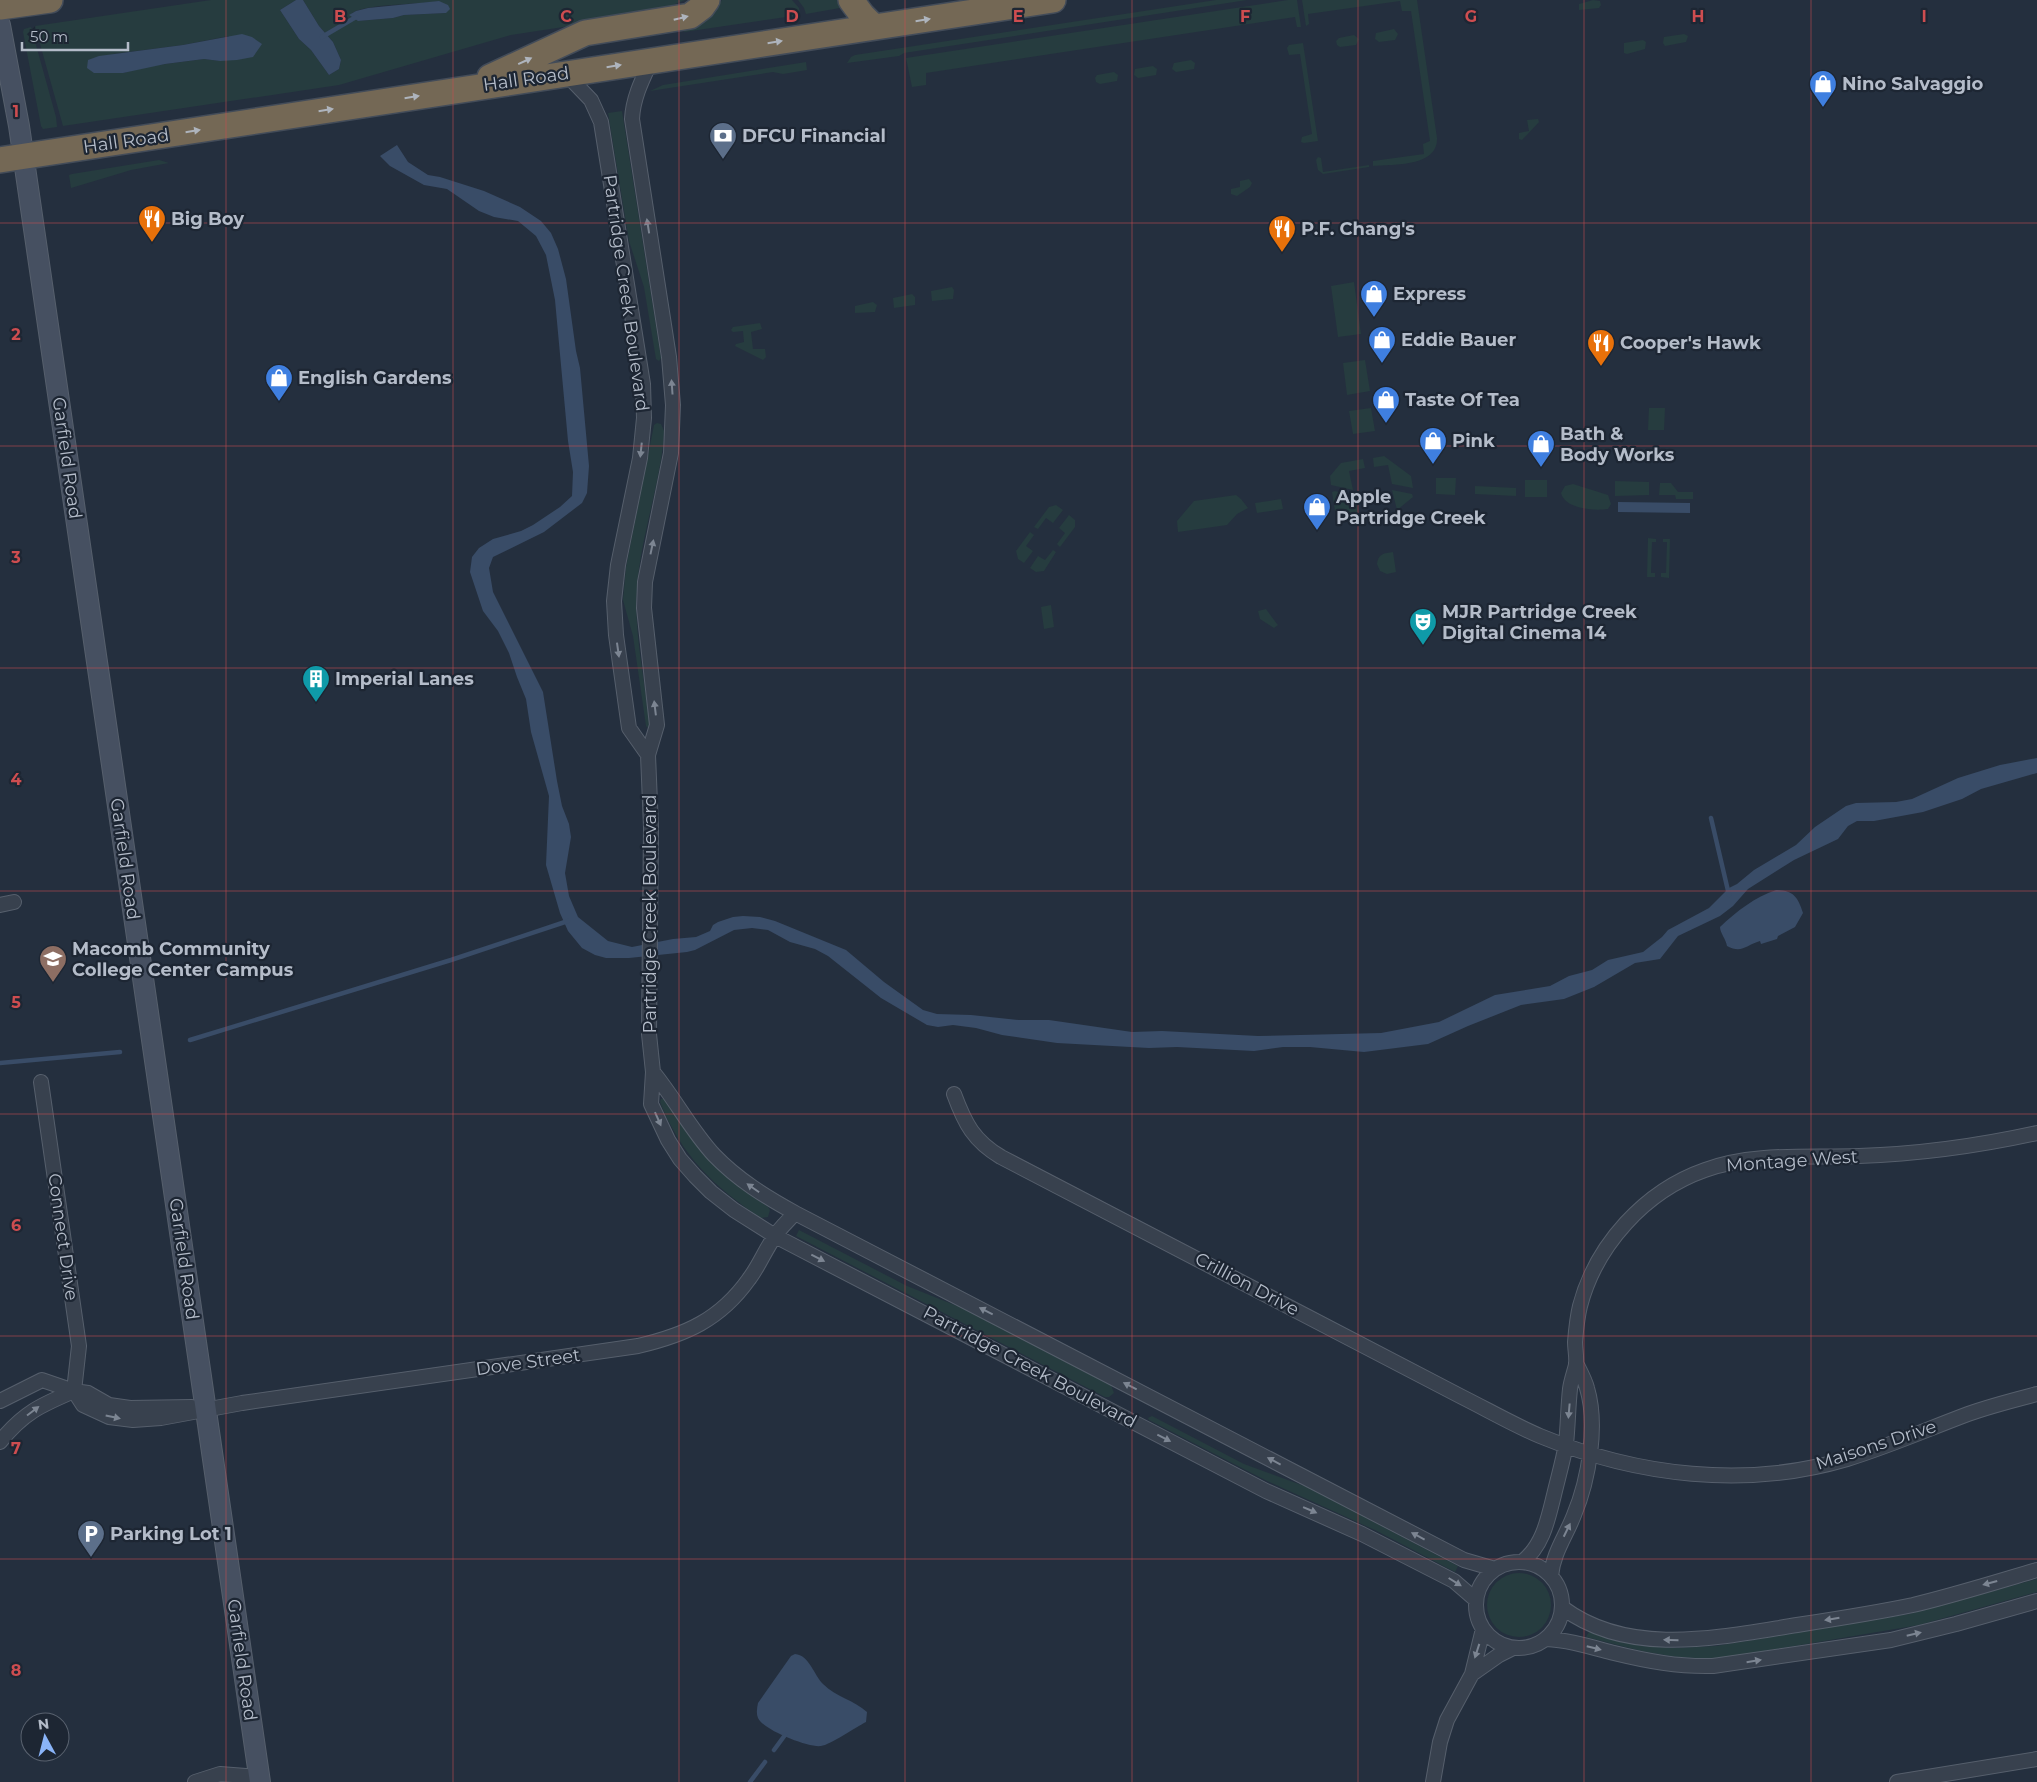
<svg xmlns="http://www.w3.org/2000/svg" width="2037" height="1782" font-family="Montserrat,sans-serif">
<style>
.green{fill:#263c3f;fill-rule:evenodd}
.water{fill:#394c67}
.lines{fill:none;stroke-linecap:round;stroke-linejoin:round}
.stream{stroke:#394c67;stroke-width:4.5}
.street-casing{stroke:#565f6c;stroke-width:16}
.secondary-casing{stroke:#565f6c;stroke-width:22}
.highway-casing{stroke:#434c59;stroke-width:28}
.street{stroke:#38414e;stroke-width:14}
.secondary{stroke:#465061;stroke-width:20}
.highway{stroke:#746855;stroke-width:25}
.oneway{fill:#aeb4bd}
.oneway2{fill:#7c8592}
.grid{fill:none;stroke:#ce4d50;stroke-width:1;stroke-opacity:0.55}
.labels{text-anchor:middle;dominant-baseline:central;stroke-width:4.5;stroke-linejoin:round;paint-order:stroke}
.street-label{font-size:18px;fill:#b4bcc9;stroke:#1d2633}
.poi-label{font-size:18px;font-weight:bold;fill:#b4bcc9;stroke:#1d2633;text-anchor:start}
.grid-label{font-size:16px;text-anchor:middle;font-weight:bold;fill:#ce4d50;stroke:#1d2633;stroke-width:4.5;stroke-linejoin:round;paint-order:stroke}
</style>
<rect width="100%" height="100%" fill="#242f3e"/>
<path class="green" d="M211,0H296L280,10L299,39L311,50L329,75L339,69L341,60L333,42L319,26L303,0H685L668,7V11L511,35L339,85L63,126L35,26ZM439,1L446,13L404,15L393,18L358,21L350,15C360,3 421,5 439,1ZM229,36L220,61L204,59L150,66L123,73H94L113,54L183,45Z
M722,0H792L799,8L800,15L684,32V28L709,18Z
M798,0H837L840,8L806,14L804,8Z
M1216,0H1247L904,53L899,56L847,63L851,57L855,55Z
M1288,0H1297L1301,27H1297L1295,17L926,73V85L912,87L906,58Z
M1302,0H1417L1437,138C1438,167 1394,164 1373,166V161L1424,154L1423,144L1430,141L1411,11H1402L1400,1L1308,14L1309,24L1306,26Z
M1593,0L1600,1L1601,5L1599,8L1579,10V4Z
M31,27L56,117L57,127L43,129L41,126L23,32L24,29Z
M1394,29L1398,34L1395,40L1379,42L1375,39L1376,33Z
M1684,34L1688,36L1686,42L1665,46L1663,43L1664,37Z
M1354,35L1359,39L1356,45L1340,47L1337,45L1336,41L1339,38Z
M1643,40L1646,42L1645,49L1627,54L1624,53V43Z
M1303,43L1318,141L1304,143L1301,142L1302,137L1312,134L1300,54L1289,55L1287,48L1289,45Z
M1191,60L1195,63L1194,69L1176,72L1172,69L1174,63Z
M806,62L807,70L783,74L773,72L650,91L663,85Z
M1153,66L1157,69L1156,75L1138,78L1134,75L1135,69Z
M1114,72L1118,75L1117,81L1100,84L1096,82L1095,78L1097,75Z
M622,111L661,358L659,361L656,359L644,287L629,241L608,113Z
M1538,119L1539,122L1522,140L1519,139V133L1529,131L1527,120Z
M1318,157L1321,158L1323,172L1369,165V167L1323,174L1318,170L1316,160Z
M159,160L169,163L131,170L71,188L69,175L72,174Z
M1249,179L1252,183L1250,187L1237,196L1231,194V189L1240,187V181Z
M1354,282L1361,334L1338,337L1331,286Z
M952,287L954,290L953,299L932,301L931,291Z
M912,294L915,297V305L894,308L893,298Z
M873,302L877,305L875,312L855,313V306Z
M760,323L762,329L751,332L753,349H765L766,357L763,360L735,346L736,344L744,342L743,331L733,332L731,330L733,327Z
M1365,360L1370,391L1347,395L1343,363Z
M1371,408L1375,431L1353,434L1349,411Z
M1649,408H1665L1664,430H1648Z
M657,423L661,424L664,431L663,446C657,494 640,541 637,589C634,629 643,671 648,711L650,726L648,728L646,726L633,636L623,600L626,567L654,425Z
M1384,456L1411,476L1413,488L1392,484L1388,465L1374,467L1373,458Z
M1363,459L1365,468L1349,471L1353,490L1331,485L1330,476L1341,463Z
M1436,478H1456L1455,495L1436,494Z
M1525,480H1547V497H1525Z
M1615,481L1649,482V495L1615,496Z
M1660,483H1671L1678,492H1693V499H1676L1675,495H1659Z
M1573,484L1608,495L1611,504L1608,509C1594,511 1565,509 1561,493L1565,486Z
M1475,486L1516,488V496L1475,494Z
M1392,490L1412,494L1413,497L1397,510Z
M1335,491L1356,497L1358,513L1353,516L1339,511H1335L1332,492Z
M1236,495L1241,499L1248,508L1237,514L1227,525L1178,532L1177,521L1194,501Z
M1281,499L1283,509L1257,513L1255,503Z
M1056,505L1063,510L1053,523L1046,518L1038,529L1034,527L1049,507Z
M1069,515L1075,520V527L1060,547L1057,544L1065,533L1059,528Z
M1030,532L1034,535L1026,546L1033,551L1024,563L1018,559L1016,551Z
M1648,538L1656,539V542H1652L1651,573H1655V577H1647Z
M1663,539H1670L1669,578L1661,577V573H1666L1667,542H1663Z
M1053,550L1056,552L1044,571L1036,572L1030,568L1038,556L1045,560Z
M1393,552L1396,572L1387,574L1380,571L1377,564C1378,554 1384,553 1393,552Z
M1051,605L1054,627L1044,629L1041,607Z
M1266,609L1277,624L1278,625L1274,628L1260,619L1258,611Z
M661,1099H665C690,1144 725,1179 768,1207L770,1210L768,1217L761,1218C714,1187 681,1155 660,1102Z
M799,1230L907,1286L967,1310L1111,1385L1114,1393L1109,1397H1105L796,1236Z
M1152,1416L1244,1464L1307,1487L1458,1566L1455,1572L1377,1531L1267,1481L1149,1420L1148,1418Z
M1487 1605a32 32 0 1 1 64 0a32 32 0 1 1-64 0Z
M2037,1579V1592L1919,1625L1729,1657C1675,1662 1638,1650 1586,1637L1589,1632L1641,1646L1676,1648L1716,1646L1909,1614Z"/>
<path class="water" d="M296,0H303L319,26L333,42L341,60L339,69L329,75L311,50L299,39L280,10Z
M439,1L448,5L450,9L446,13L404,15L393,18L358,21L349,15L356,11L368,8Z
M242,34L252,37L262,44L253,57L237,60L220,61L204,59L165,64L123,73H94L87,68L88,60L99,56L183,45Z
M397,145L408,162L428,175L440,177L484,191L520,207L541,221L551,233L558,249L566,279L576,351L580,368L589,466L587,493L582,503L544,532L493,557L489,568L493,592L543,692L557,781L562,806L569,824L571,837L565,873L569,896L578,917L608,941L632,947L673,939L696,937L710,931L713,925L718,922L733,917L743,916L760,917L775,921L846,950L884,982L923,1010L937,1014L971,1015L1019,1020H1049L1132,1032L1162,1031L1258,1036L1381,1033L1439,1022L1495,995L1550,986L1569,976L1592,970L1608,960L1643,952L1662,937L1668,930L1709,908L1729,888L1737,884L1754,870L1796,845L1815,827L1846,806L1856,803L1896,802L1912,799L1958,778L2000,765L2037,758V773L1981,789L1962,799L1923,812L1874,821H1857L1848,826L1838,839L1794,860L1748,889L1733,906L1720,916L1678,936L1660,959L1635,963L1594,987L1564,999L1521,1005L1468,1026L1428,1044L1364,1052L1310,1047H1283L1254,1051L1177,1047L1149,1048L1057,1043L1002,1035L976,1028L953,1025L938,1027L927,1025L881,998L828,956L815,949L790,942L768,930L752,928L734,930L695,950L687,952L629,958H606L595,955L582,948L568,931L560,913L546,865L549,796L531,732L526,699L517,677L509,653L498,631L483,611L470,572L472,557L479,548L493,539L521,531L533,525L560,507L572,496L573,472L568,441L555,300L546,255L536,236L518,221L494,217L479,211L447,189L424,185L390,166L380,156Z
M1618,502L1690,503V513L1618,512Z
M1776,890C1793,890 1798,897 1803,913L1795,927L1778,936L1777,939L1761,944L1760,941C1746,945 1742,954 1727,946C1726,939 1720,933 1720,927C1737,911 1755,897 1776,890Z
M795,1654C809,1655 814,1675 823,1684C836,1697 854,1700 867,1712L866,1722C856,1727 830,1745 821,1746C809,1748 763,1730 758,1718C756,1713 757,1708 758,1703L791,1656Z"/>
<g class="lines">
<path class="stream" d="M322,37L356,17
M1711,818L1729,895
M190,1040L451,960L568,921
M0,1063L120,1052
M774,1750L785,1735
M750,1782L765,1762"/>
<defs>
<path id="street" d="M651,61C642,80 633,98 632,119L669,357L673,405L671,453L645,582L644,608L657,725L648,755L651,827L649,1034L653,1072L651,1104L668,1140L680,1159L695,1176L711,1192L734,1210L775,1236L1266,1491L1362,1534L1454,1581L1476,1600
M566,74L591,100L601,122L643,384L644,418L640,458L618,565L614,601L616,635L629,728L648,755
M0,905L14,902
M653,1072C675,1099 691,1130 714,1155C738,1180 766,1197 795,1213L1464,1560L1495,1569
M41,1082L79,1346L74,1391
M954,1094C965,1124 974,1141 1001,1157L1462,1397C1488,1410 1514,1425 1540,1436C1637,1476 1746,1489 1847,1459C1889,1446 1928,1429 1968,1414C1990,1406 2014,1400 2037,1394
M74,1391L83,1405L109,1417L133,1420L161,1418L242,1403L638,1346C685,1335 720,1320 749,1279C759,1266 765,1250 775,1236C780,1228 788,1221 795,1213
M0,1401L42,1380L74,1391L88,1393L109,1405L130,1408L192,1407
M0,1442C23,1413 41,1405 74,1391
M1476 1605a43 43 0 1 1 86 0a43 43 0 1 1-86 0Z
M1522,1562C1543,1546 1548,1519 1554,1495C1558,1478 1563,1461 1566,1444C1568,1426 1568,1407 1570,1389C1571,1381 1574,1373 1576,1365C1577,1358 1575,1349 1575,1342C1576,1330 1577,1318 1580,1306C1596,1245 1645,1191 1705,1170C1753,1152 1809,1158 1859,1156C1919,1154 1978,1146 2037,1133
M1551,1576C1553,1553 1566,1536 1574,1515C1589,1479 1598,1425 1587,1388C1585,1380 1580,1371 1576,1363
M1563,1608C1630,1658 1721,1637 1797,1625C1836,1619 1875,1613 1913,1605C1955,1595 1996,1582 2037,1570
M1546,1639C1569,1640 1591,1647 1614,1653C1647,1661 1678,1667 1713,1666L1891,1640L1956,1624L2037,1601
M1472,1674L1499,1655L1513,1648
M195,1782L220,1774L259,1777
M1433,1782L1440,1742L1447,1720L1472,1674L1483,1629
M1897,1782L2037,1759"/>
<path id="secondary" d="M0,25L19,126L260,1782"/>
<path id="highway" d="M851,0L862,15L874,27
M0,7L50,0
M490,77L585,33L690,16L702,7L707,0
M0,160L1053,0"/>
</defs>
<use href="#street" class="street-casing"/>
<use href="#secondary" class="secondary-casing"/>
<use href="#highway" class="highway-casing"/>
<use href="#street" class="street"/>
<use href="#secondary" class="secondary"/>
<use href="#highway" class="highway"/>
</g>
<defs><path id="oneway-solid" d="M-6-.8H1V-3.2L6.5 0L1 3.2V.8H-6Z" transform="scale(1.25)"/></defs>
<g class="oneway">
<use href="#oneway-solid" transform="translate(681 18) rotate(-14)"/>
<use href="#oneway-solid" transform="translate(923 20) rotate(-9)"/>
<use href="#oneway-solid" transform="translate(775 42) rotate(-9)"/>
<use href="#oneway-solid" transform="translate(525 61) rotate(-25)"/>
<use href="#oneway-solid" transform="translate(614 66) rotate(-9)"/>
<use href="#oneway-solid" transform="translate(412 97) rotate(-9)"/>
<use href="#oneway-solid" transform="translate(326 110) rotate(-9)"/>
<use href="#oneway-solid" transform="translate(193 131) rotate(-9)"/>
</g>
<g class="oneway2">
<use href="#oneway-solid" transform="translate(648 226) rotate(-99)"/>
<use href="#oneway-solid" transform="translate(672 387) rotate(-94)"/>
<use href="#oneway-solid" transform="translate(641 450) rotate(96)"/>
<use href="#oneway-solid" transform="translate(652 547) rotate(-78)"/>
<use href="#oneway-solid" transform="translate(618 650) rotate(82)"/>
<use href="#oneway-solid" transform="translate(655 708) rotate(-97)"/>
<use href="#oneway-solid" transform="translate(658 1119) rotate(66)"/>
<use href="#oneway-solid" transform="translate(753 1188) rotate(-145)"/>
<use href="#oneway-solid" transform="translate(818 1258) rotate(27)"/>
<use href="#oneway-solid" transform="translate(986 1311) rotate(-153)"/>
<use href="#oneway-solid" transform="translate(1130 1386) rotate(-153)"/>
<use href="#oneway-solid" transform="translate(33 1411) rotate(-37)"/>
<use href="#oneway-solid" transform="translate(1569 1411) rotate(95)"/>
<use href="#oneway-solid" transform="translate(113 1417) rotate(12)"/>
<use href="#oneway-solid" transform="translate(1164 1438) rotate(27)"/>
<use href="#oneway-solid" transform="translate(1274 1461) rotate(-152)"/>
<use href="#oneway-solid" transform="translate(1310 1510) rotate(23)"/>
<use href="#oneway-solid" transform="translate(1567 1530) rotate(-64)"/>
<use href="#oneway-solid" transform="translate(1418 1536) rotate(-152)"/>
<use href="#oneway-solid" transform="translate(1455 1582) rotate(32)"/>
<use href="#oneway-solid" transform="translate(1990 1583) rotate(165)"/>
<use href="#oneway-solid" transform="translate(1832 1619) rotate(171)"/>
<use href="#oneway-solid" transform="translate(1914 1634) rotate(-13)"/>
<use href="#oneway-solid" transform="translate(1671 1640) rotate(-179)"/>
<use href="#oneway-solid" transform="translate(1594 1648) rotate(14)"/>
<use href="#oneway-solid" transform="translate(1477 1651) rotate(108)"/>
<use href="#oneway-solid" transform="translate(1754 1661) rotate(-9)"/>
</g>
<path class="grid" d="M226,0V1782M453,0V1782M679,0V1782M905,0V1782M1132,0V1782M1358,0V1782M1584,0V1782M1811,0V1782M0,223H2037M0,446H2037M0,668H2037M0,891H2037M0,1114H2037M0,1336H2037M0,1559H2037"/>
<defs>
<symbol id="shop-pin" viewBox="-11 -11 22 30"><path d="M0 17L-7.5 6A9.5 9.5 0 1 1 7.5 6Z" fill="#3f7fe0" stroke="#1d2633"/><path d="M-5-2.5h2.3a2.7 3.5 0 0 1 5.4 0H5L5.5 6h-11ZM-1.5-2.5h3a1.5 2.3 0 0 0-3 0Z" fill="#fff"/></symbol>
<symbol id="bank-pin" viewBox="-11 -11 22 30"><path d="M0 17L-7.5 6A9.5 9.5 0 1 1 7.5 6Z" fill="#5c6f8a" stroke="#1d2633"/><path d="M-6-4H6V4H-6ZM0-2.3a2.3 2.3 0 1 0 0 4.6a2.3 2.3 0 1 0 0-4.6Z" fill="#fff"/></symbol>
<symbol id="restaurant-pin" viewBox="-11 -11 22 30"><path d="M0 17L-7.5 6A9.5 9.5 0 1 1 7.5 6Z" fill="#e8710a" stroke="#1d2633"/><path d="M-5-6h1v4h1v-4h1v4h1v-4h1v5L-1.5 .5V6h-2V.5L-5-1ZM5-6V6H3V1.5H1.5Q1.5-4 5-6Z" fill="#fff"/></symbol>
<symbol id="theatre-pin" viewBox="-11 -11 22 30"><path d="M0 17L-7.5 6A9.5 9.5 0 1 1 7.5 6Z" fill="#0f9aa8" stroke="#1d2633"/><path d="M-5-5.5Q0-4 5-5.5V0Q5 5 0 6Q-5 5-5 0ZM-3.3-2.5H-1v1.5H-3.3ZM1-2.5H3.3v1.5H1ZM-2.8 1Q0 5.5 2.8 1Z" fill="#fff"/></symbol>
<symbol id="building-pin" viewBox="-11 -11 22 30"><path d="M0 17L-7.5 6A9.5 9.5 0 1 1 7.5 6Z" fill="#0f9aa8" stroke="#1d2633"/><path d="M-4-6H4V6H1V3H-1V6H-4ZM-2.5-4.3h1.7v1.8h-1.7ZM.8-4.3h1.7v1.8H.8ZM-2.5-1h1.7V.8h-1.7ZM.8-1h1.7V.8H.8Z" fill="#fff"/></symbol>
<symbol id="university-pin" viewBox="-11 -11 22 30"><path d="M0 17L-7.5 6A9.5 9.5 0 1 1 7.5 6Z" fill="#8d6e63" stroke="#1d2633"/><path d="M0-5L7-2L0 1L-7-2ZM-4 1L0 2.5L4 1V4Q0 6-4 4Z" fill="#fff"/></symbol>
<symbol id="parking-pin" viewBox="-11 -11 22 30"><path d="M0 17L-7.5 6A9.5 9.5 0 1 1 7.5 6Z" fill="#5c6f8a" stroke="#1d2633"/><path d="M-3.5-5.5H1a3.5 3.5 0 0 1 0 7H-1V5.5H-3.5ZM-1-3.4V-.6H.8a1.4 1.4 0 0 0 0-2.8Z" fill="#fff"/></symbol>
</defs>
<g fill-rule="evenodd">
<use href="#shop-pin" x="1807" y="68" width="32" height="43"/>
<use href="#bank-pin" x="707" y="120" width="32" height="43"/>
<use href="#restaurant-pin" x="136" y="203" width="32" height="43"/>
<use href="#restaurant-pin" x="1266" y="213" width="32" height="43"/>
<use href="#shop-pin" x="1358" y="278" width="32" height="43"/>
<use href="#shop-pin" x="1366" y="324" width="32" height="43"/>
<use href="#restaurant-pin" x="1585" y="327" width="32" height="43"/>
<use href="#shop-pin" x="263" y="362" width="32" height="43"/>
<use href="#shop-pin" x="1370" y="384" width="32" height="43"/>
<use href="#shop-pin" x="1417" y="425" width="32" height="43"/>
<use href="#shop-pin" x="1525" y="428" width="32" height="43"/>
<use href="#shop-pin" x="1301" y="491" width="32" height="43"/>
<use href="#theatre-pin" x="1407" y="606" width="32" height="43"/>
<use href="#building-pin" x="300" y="663" width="32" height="43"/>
<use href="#university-pin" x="37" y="943" width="32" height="43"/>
<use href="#parking-pin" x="75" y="1518" width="32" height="43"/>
</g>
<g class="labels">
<g class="street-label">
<text transform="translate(526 79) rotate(-8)">Hall Road</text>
<text transform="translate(126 141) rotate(-8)">Hall Road</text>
<text transform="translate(626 293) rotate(82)">Partridge Creek Boulevard</text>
<text transform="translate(67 458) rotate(82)">Garfield Road</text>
<text transform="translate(125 859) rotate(82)">Garfield Road</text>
<text transform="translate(650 914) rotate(-90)">Partridge Creek Boulevard</text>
<text transform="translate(1792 1161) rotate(-4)">Montage West</text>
<text transform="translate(63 1237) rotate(82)">Connect Drive</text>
<text transform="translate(184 1259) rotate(82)">Garfield Road</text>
<text transform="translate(1247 1284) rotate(28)">Crillion Drive</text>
<text transform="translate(528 1362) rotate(-8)">Dove Street</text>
<text transform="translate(1030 1367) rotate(28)">Partridge Creek Boulevard</text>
<text transform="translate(1876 1445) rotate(-18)">Maisons Drive</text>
<text transform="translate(242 1660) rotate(82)">Garfield Road</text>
</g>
<g class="poi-label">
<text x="1842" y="84">Nino Salvaggio</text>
<text x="742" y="136">DFCU Financial</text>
<text x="171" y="219">Big Boy</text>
<text x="1301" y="229">P.F. Chang's</text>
<text x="1393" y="294">Express</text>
<text x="1401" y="340">Eddie Bauer</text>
<text x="1620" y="343">Cooper's Hawk</text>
<text x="298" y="378">English Gardens</text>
<text x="1405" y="400">Taste Of Tea</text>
<text x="1560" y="434">Bath &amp;<tspan x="1560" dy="21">Body Works</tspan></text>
<text x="1452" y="441">Pink</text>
<text x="1336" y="497">Apple<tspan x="1336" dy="21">Partridge Creek</tspan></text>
<text x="1442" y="612">MJR Partridge Creek<tspan x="1442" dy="21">Digital Cinema 14</tspan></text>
<text x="335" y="679">Imperial Lanes</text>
<text x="72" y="949">Macomb Community<tspan x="72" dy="21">College Center Campus</tspan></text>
<text x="110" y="1534">Parking Lot 1</text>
</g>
</g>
<g class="grid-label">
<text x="340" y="22">B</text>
<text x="566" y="22">C</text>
<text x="792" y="22">D</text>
<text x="1018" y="22">E</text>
<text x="1245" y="22">F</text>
<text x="1471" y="22">G</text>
<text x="1698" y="22">H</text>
<text x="1924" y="22">I</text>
<text x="16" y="117">1</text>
<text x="16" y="340">2</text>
<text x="16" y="563">3</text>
<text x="16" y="785">4</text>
<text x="16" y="1008">5</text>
<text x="16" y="1231">6</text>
<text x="16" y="1454">7</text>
<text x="16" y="1676">8</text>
</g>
<g transform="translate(45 1737) rotate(353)"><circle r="24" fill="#1d2633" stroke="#59626f"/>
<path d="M0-4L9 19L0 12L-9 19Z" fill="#8ab4f8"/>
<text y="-8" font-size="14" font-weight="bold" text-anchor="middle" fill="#b4bcc9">N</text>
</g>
<path d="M22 42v8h106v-8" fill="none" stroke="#b4bcc9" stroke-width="2.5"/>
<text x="30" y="42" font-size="15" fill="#b4bcc9" stroke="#1d2633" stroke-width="4" paint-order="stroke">50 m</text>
</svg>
